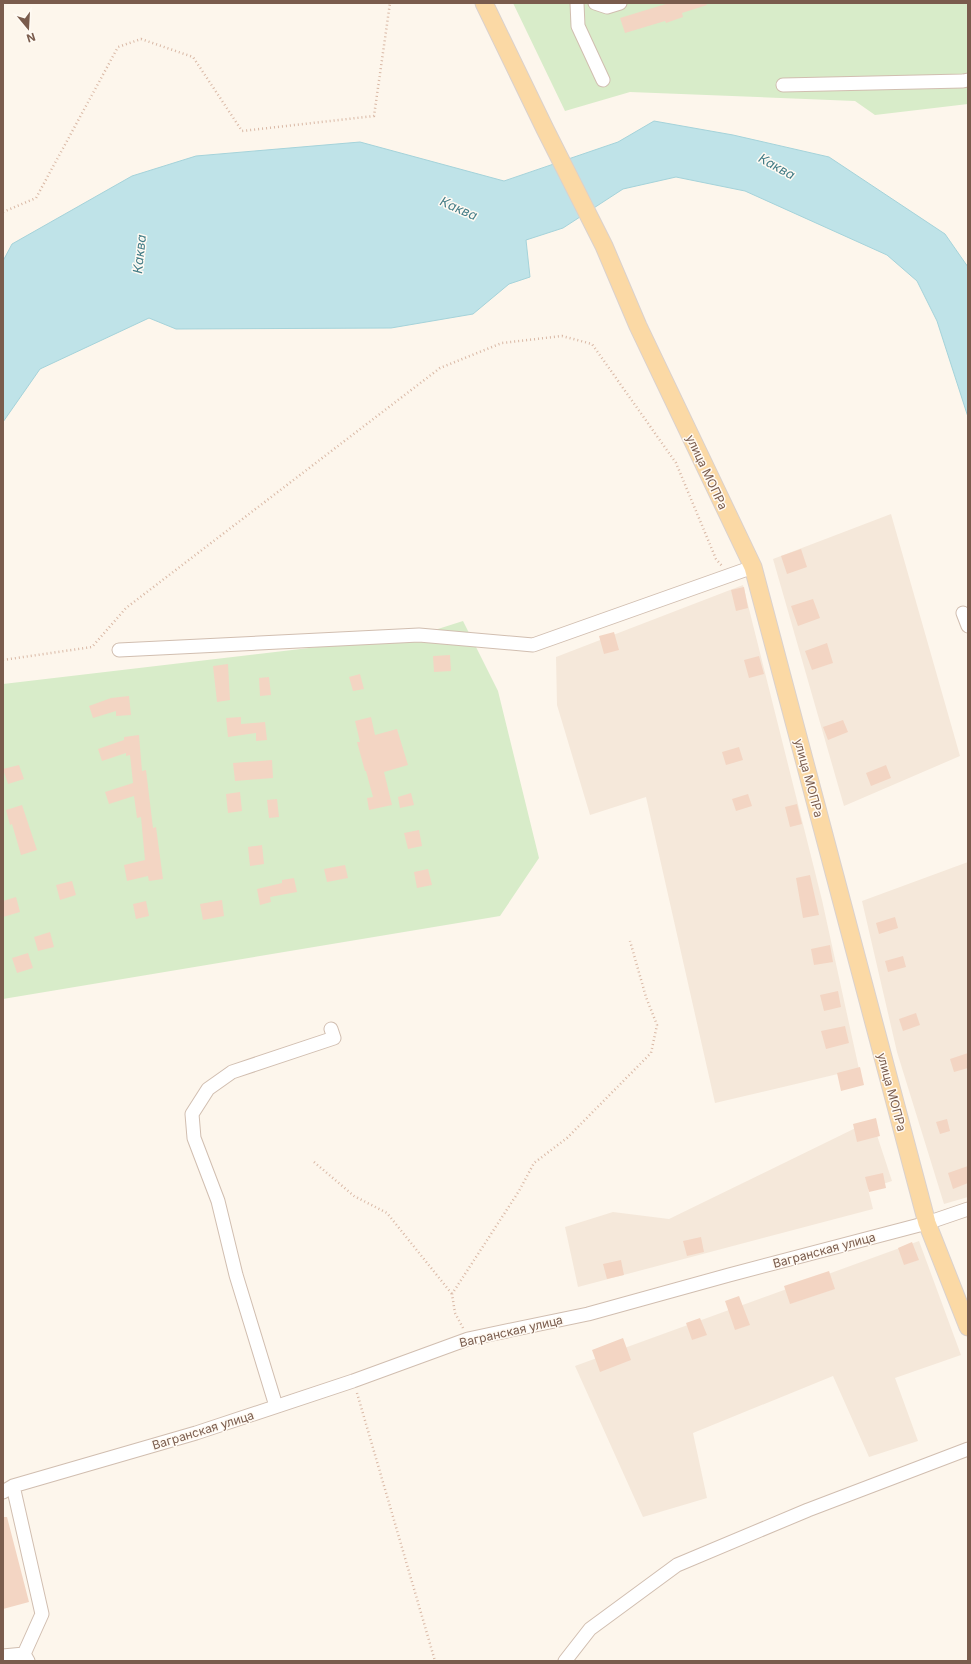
<svg xmlns="http://www.w3.org/2000/svg" width="971" height="1664" font-family="Inter,sans-serif">
<style>
.residential{fill:#f5e8da}
.green{fill:#d8ecc9}
.water{fill:#bfe3e8;stroke:#a5d3da}
.building{fill:#f3d5c3}
.lines{fill:none;stroke-linecap:round;stroke-linejoin:round}
.minor-casing{stroke:#d1beb0;stroke-width:15}
.major-casing{stroke:#dad1cd;stroke-width:19}
.path{stroke:#d9b8a5;stroke-width:2.5;stroke-dasharray:1 3;stroke-linecap:butt}
.minor{stroke:#fff;stroke-width:13}
.major{stroke:#fbd9a5;stroke-width:17}
.labels{text-anchor:middle;dominant-baseline:central;stroke-width:3;stroke-linejoin:round;paint-order:stroke}
.street-label{font-size:12px;fill:#7a5c4d;stroke:#fffaf3}
.water-label{font-size:13px;font-style:italic;fill:#437c86;stroke:#fffaf3}
</style>
<rect width="100%" height="100%" fill="#fdf6ec"/>
<path class="residential" d="M891,514L960,756L844,806L773,559Z
M743,585L822,900L859,1069L715,1103L646,797L590,815L557,705L556,657Z
M968,862V1197L944,1204L897,1052L862,901Z
M872,1120L892,1181L868,1189L873,1209L578,1287L565,1227L613,1212L669,1219Z
M919,1241L961,1355L895,1378L918,1441L869,1457L833,1376L693,1433L707,1498L643,1517L575,1366Z"/>
<path class="green" d="M513,3H968V104L875,115L855,101L630,92L565,111Z
M463,621L498,691L539,858L500,916L3,999V684L419,635Z"/>
<path class="water" d="M654,121L733,135L829,157L945,234L968,267V417L937,321L917,281L887,255L745,191L676,177L623,189L563,228L526,240L530,277L509,284L473,314L391,328L176,329L149,318L40,369L3,422V261L12,244L132,176L196,156L360,142L504,181L618,142Z"/>
<path class="building" d="M669,3H706L707,5L682,13L683,17L666,23L665,21L625,33L620,18Z
M801,549L807,567L787,574L781,556Z
M744,587L748,608L736,611L731,590Z
M813,599L820,618L798,626L791,606Z
M614,632L619,650L604,654L599,636Z
M827,643L833,663L812,670L805,651Z
M450,655L451,671L434,672L433,656Z
M759,656L764,674L749,678L744,660Z
M228,664L230,700L217,702L213,666Z
M360,674L364,689L353,691L349,677Z
M269,677L271,695L260,696L259,678Z
M129,696L131,715L116,716V711L93,718L89,706L111,698Z
M241,717V724L265,722L267,740L256,741V733L228,737L226,718Z
M371,717L375,735L397,729L408,765L384,772L392,805L369,810L367,798L373,797L366,771H365L357,742H360L355,721Z
M843,720L848,732L828,740L823,727Z
M139,735L142,771L146,770L153,828L156,827L163,879L149,881L148,876L127,881L124,865L145,860L141,817L137,818L134,796L109,804L105,792L133,783L130,755L126,756V753L102,761L98,749L124,740V737Z
M739,747L743,760L726,765L722,752Z
M272,760L273,778L235,781L233,763Z
M19,765L24,779L8,784L3,769Z
M886,765L891,778L871,786L866,773Z
M240,792L242,811L228,813L226,794Z
M411,793L414,805L400,808L398,797Z
M748,794L752,806L736,811L732,799Z
M277,799L279,817L269,818L267,800Z
M797,804L802,824L790,827L785,807Z
M22,805L37,850L21,855L12,824L10,825L6,810Z
M419,830L422,846L408,849L404,833Z
M262,845L264,864L250,866L248,847Z
M345,865L348,878L327,882L324,869Z
M428,869L432,885L417,888L414,872Z
M810,875L819,915L803,918L796,878Z
M294,878L297,892L270,897L271,902L260,905L257,889L282,883V880Z
M72,881L76,895L60,900L56,885Z
M16,897L20,912L3,917V901Z
M222,900L224,916L203,920L200,904Z
M146,901L149,916L136,919L133,904Z
M895,917L898,928L879,934L876,923Z
M50,932L54,947L38,951L34,937Z
M830,945L833,962L814,965L811,949Z
M28,953L33,968L17,973L12,958Z
M903,956L906,967L888,972L885,961Z
M838,991L841,1007L824,1011L820,995Z
M916,1013L920,1025L903,1031L899,1019Z
M845,1026L849,1043L826,1049L821,1031Z
M968,1053V1068L954,1072L950,1059Z
M860,1067L864,1085L841,1091L837,1073Z
M876,1118L880,1136L857,1142L853,1124Z
M947,1119L950,1131L940,1134L936,1122Z
M968,1166V1183L953,1189L948,1173Z
M883,1173L886,1188L869,1192L865,1177Z
M701,1237L704,1252L687,1256L683,1241Z
M912,1242L919,1260L904,1265L898,1248Z
M621,1260L624,1275L607,1279L603,1264Z
M829,1271L835,1289L790,1304L784,1286Z
M739,1296L750,1325L735,1330L725,1301Z
M700,1318L707,1335L692,1340L686,1323Z
M623,1338L631,1360L600,1372L592,1350Z
M3,1517H7L29,1602L3,1609Z"/>
<g class="lines">
<defs>
<path id="minor" d="M577,3L578,26L603,80
M595,3L607,7L620,3
M783,85L963,81L968,80
M963,613L968,626
M119,650L419,635L533,645L753,567
M276,1406L236,1275L218,1201L194,1138L192,1114L208,1089L232,1072L334,1038L331,1029
M13,1486L42,1614L24,1654L28,1661
M3,1492L13,1486L196,1433L353,1381L468,1339L588,1314L729,1275L927,1223L968,1209
M3,1656L24,1654
M565,1661L590,1629L677,1565L808,1510L968,1449"/>
<path id="major" d="M484,3L545,129L604,246L638,326L753,567L927,1223L968,1327"/>
</defs>
<use href="#minor" class="minor-casing"/>
<use href="#major" class="major-casing"/>
<path class="path" d="M3,212L36,198L118,47L141,39L193,57L242,131L374,116L390,3
M3,660L92,647L126,608L440,368L502,343L562,336L592,344L676,463L716,559L722,566
M314,1162L354,1196L387,1213L452,1294
M463,1328L455,1313L452,1294L519,1191L534,1163L567,1138L651,1053L657,1025L646,997L630,941
M357,1393L435,1661"/>
<use href="#minor" class="minor"/>
<use href="#major" class="major"/>
</g>
<g class="labels">
<g class="street-label">
<text transform="translate(707 472) rotate(65)">улица МОПРа</text>
<text transform="translate(809 778) rotate(75)">улица МОПРа</text>
<text transform="translate(892 1092) rotate(75)">улица МОПРа</text>
<text transform="translate(824 1250) rotate(-15)">Вагранская улица</text>
<text transform="translate(511 1331) rotate(-13)">Вагранская улица</text>
<text transform="translate(203 1430) rotate(-17)">Вагранская улица</text>
</g>
<g class="water-label">
<text transform="translate(777 166) rotate(29)">Каква</text>
<text transform="translate(459 208) rotate(24)">Каква</text>
<text transform="translate(139 254) rotate(-84)">Каква</text>
</g>
</g>
<rect width="971" height="1664" fill="none" stroke="#7a5c4d" stroke-width="8"/>
<g transform="translate(28 28) rotate(162)" stroke="#fffaf3" stroke-width="3" paint-order="stroke">
<path d="M0-3L7 15L0 10L-7 15Z" fill="#7a5c4d"/>
<text y="-6" font-size="11" font-weight="bold" text-anchor="middle" fill="#7a5c4d">N</text>
</g>
</svg>
